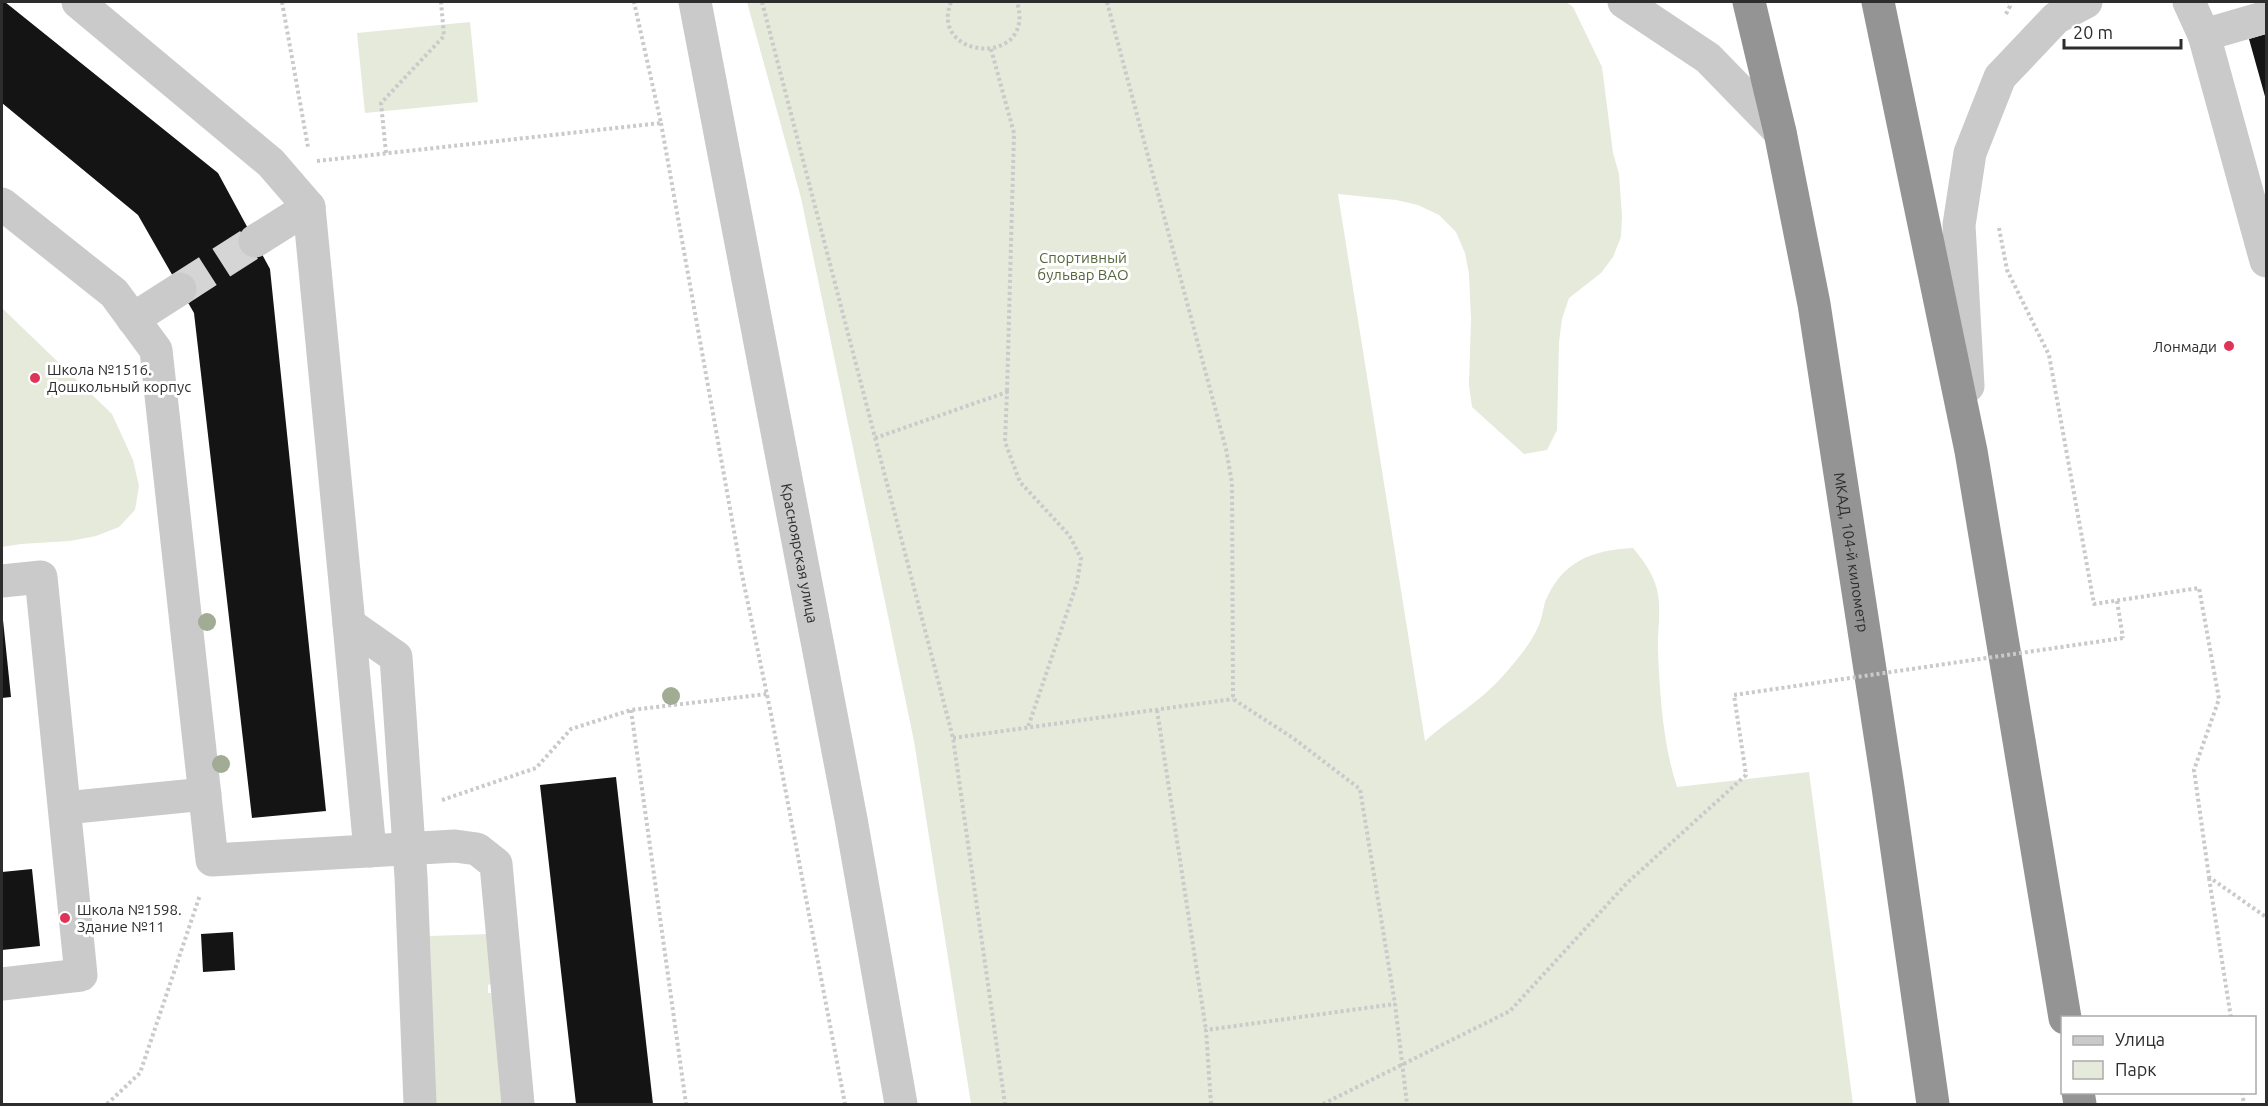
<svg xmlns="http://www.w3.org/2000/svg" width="2268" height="1106" font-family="Ubuntu,sans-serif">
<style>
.green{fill:#e5eadb}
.building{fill:#141414}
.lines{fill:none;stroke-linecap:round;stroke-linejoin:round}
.minor-tunnel{stroke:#d5d5d5;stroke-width:33;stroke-dasharray:33 16;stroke-linecap:butt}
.path{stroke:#cacaca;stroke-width:4;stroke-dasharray:3 3;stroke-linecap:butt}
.minor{stroke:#cacaca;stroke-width:33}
.highway{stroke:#949494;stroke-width:33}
.path-bridge{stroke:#cacaca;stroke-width:4;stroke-dasharray:3 3;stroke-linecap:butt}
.tree{fill:#a2ab94}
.poi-dot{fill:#e03358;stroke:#fff;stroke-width:2}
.labels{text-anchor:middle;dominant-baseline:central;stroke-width:6;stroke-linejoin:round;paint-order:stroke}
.park-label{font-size:15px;fill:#56673c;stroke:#fff}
.poi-label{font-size:15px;fill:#2d2d2d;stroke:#fff;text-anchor:start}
.street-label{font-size:15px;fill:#2d2d2d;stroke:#fff}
</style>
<rect width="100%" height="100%" fill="#fff"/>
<path class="green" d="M747,2H1566L1573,7L1602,67L1613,153L1619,174L1622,216L1621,237L1613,257L1601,273L1569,298L1562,319L1559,342L1557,430L1547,450L1524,454L1472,407L1469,385L1471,319L1469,274L1465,253L1456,232L1439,215L1418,205L1396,200L1338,194L1425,741C1449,719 1480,702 1502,677C1516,661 1531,644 1539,625C1542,618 1543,610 1545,602C1562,561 1592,550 1633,548C1642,559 1650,569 1655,583C1663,604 1657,629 1658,651C1660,697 1663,744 1677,787L1809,772L1853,1104H971L914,741L801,198Z
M470,22L478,102L365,113L357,33Z
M2,308L112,414L133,460L139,486L135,510L119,527L96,536L70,541L21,544L2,547Z
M490,934L494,983L488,985V993H496L507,1104H433L430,936Z"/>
<path class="building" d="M2,2H5L218,173L270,269L326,811L252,818L194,313L138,215L2,103Z
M2266,34V100L2249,39Z
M2,620H3L11,697L2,698Z
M616,777L653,1104H576L540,785Z
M32,869L40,946L2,950V872Z
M233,932L235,970L203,972L201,934Z"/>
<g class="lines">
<path class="minor-tunnel" d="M180,289L255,241"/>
<path class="path" d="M282,2L308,147
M762,2L953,738L1005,1104
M951,2C928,60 1037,68 1017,2
M1107,2L1226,449L1232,483L1233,699L1293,738L1360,789L1395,1004L1407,1104
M2006,14L2010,6L2009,2
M991,49L1014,133L1007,392
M661,123L741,570L771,714L845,1104
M386,153L381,103L444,36L441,2
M317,161L661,123L634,2
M1999,228L2007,270L2049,355L2094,604L2199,588L2219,699L2194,770L2209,877L2266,917
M875,438L1007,392L1005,442L1020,482L1069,535L1081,558L1077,583L1028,727
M2117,601L2123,638
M631,710L686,1104
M1157,710L1206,1030
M953,738L1233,699
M442,800L536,768L571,729L631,710L767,694
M2209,878L2231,1018
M2242,1092L2244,1104
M107,1104L140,1073L200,895
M1211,1104L1206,1030L1395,1004
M1323,1104L1510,1011L1627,883L1746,775L1734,695"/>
<g class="minor">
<path d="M78,2L271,163L309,207L349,624L396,657L411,877L420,1104"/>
<path id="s1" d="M695,2L851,819L901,1104"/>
<path d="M1624,2L1708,58L1780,132"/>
<path d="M2189,2L2204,35"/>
<path d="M2266,17L2204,35L2266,261"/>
<path d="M2,204L114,293L156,350L212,860L455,846L477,849L496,864L518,1104"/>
<path d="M255,241L309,207"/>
<path d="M133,319L180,289"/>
<path d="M1968,386L1959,225L1970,153L2000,77L2056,18L2086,2"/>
<path d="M2,581L41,577L81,975L2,984"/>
<path d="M349,624L370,851"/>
<path d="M65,808L205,794"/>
</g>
<g class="highway">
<path id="s2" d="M1749,2L1780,132L1814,304L1888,787L1933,1104"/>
<path d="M1878,2L1971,451L2065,1018"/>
<path d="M2078,1092L2080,1104"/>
</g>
<path class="path-bridge" d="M1734,695L2123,638"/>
</g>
<g class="tree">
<circle cx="207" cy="622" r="9"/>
<circle cx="671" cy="696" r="9"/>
<circle cx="221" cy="764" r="9"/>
</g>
<g class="poi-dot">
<circle cx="2229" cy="346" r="6"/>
<circle cx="35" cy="378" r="6"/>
<circle cx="65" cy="918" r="6"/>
</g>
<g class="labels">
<g class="park-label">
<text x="1083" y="257">Спортивный<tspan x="1083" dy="17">бульвар ВАО</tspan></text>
</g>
<g class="poi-label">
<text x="2217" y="346" text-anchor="end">Лонмади</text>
<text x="47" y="369">Школа №1516.<tspan x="47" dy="17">Дошкольный корпус</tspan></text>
<text x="77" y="909">Школа №1598.<tspan x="77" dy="17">Здание №11</tspan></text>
</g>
<g class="street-label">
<text stroke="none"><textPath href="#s2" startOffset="560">МКАД, 104-й километр</textPath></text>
<text stroke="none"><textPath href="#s1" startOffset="561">Красноярская улица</textPath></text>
</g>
</g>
<rect width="2268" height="1106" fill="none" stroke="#2d2d2d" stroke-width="6"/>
<rect x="2061" y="1016" width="195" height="78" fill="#ffffff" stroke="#ababab" stroke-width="1.5"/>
<rect x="2073" y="1036" width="30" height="9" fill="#cacaca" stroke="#ababab" stroke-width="1.5"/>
<text x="2115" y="1046" font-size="18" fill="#2d2d2d">Улица</text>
<rect x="2073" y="1061" width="30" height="18" fill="#e5eadb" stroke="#ababab" stroke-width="1.5"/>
<text x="2115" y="1076" font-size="18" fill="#2d2d2d">Парк</text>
<path d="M2064 39v9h117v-9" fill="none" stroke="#2d2d2d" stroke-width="3"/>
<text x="2073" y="39" font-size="18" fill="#2d2d2d" stroke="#ffffff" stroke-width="4.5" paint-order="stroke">20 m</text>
</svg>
